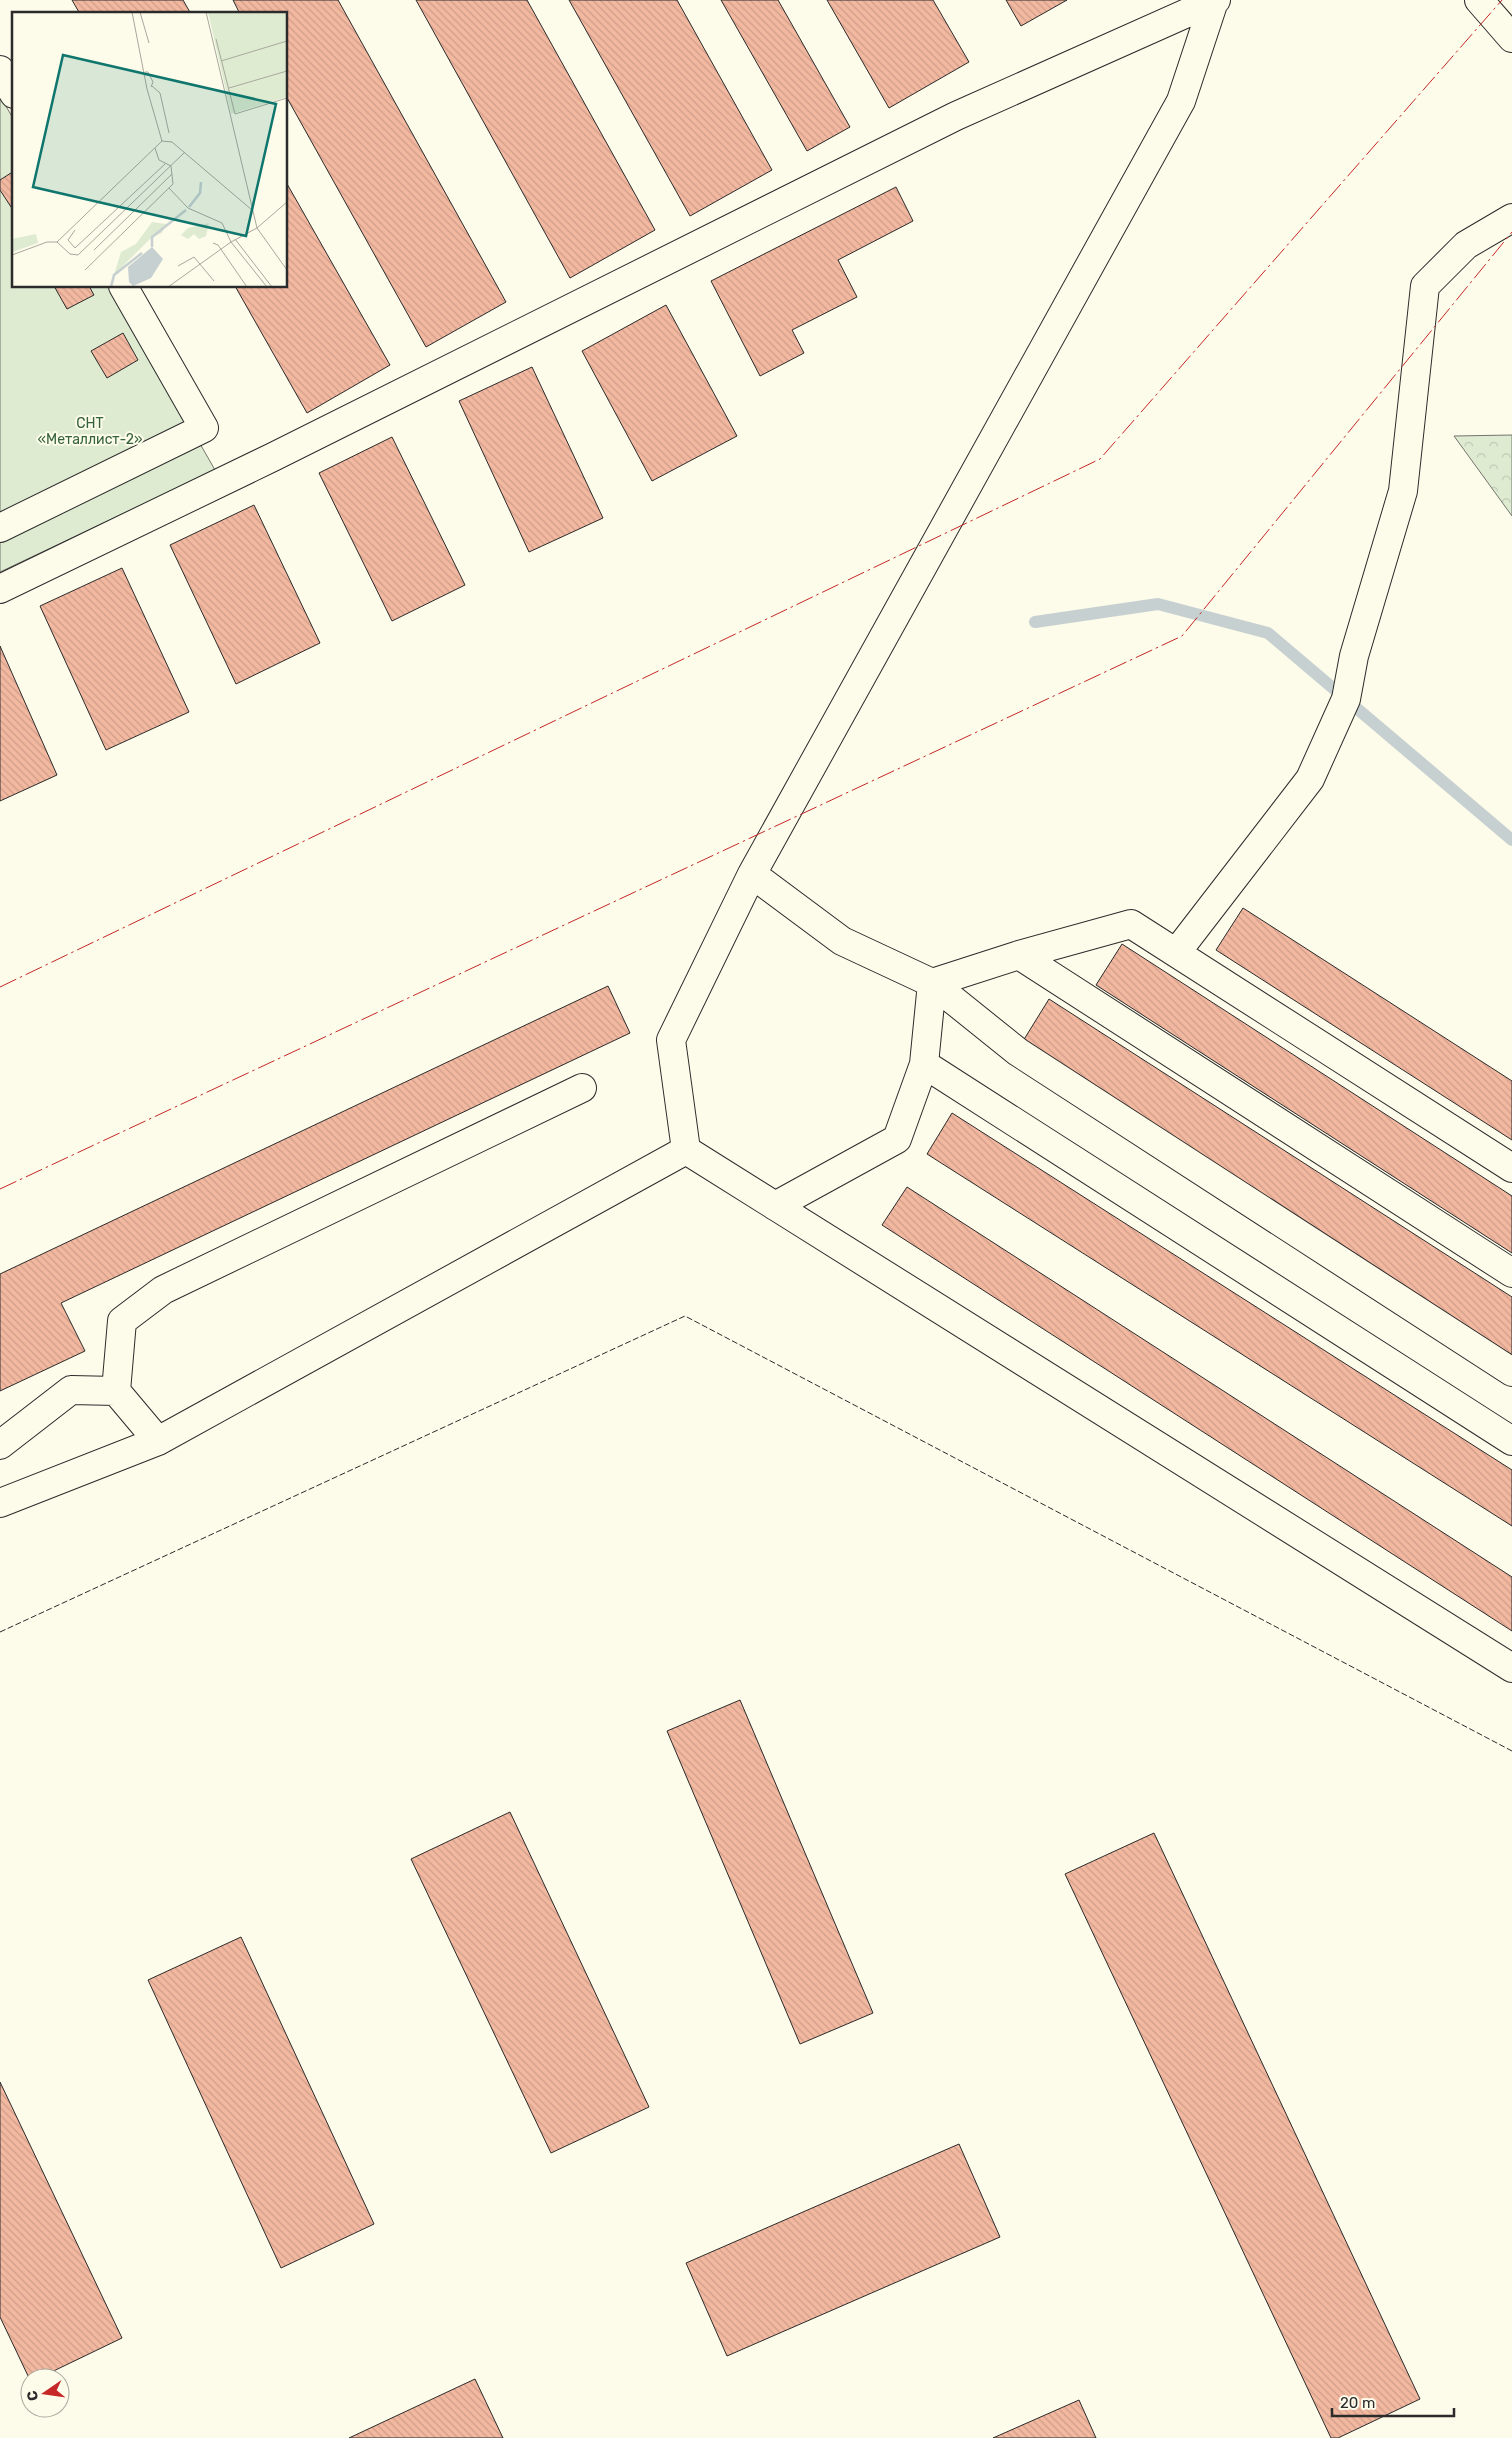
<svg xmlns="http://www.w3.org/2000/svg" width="1512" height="2438" font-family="Rubik,sans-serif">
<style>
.forest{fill:url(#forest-crowns);stroke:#74746e}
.garden{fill:#deebd1;stroke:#74746e}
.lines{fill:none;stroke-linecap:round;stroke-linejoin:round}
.stream{stroke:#c7d0d0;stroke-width:12}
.building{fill:url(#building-back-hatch);stroke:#2b2b2b}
.minor-casing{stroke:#2b2b2b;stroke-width:30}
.minor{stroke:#fdfbea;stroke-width:28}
.fence{stroke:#2b2b2b;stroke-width:1;stroke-dasharray:6 2.5;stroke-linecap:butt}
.power{stroke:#c62828;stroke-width:1;stroke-dasharray:18 4 2.5 4;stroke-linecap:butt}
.labels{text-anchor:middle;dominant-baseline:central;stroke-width:4;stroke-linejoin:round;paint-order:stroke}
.park-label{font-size:14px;fill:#34623c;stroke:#fdfbea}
.inset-river{fill:none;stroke:#c7d0d0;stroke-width:2.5}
.inset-road{fill:none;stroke:#a9a89e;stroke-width:1}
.view{fill:#0f766e;fill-opacity:0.15;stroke:#0f766e;stroke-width:2.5}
.inset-edge{fill:none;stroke:#2b2b2b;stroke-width:2.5}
</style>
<defs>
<pattern id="forest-crowns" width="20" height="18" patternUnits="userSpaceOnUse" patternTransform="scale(1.25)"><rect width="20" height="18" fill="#deebd1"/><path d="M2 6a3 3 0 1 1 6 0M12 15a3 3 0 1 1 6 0" fill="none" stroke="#bfcab4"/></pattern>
<pattern id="building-back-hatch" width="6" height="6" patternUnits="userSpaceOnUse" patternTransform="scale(1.25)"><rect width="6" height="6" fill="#f2b8a0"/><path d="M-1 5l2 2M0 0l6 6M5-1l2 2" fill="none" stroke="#d09e8a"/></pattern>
</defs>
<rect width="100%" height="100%" fill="#fdfbea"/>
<path class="forest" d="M1512,435V516L1454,436Z"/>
<path class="garden" d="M0,96L14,120V286H110L215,470L0,572Z"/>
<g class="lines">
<path class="stream" d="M1035,622L1158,604L1268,633L1512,840"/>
</g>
<path class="building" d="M72,0H183L191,14H80Z
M233,0H338L506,302L426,347L286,96V14H240Z
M416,0H527L655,230L570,278Z
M569,0H677L772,170L690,216Z
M721,0H778L850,127L807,151Z
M827,0H933L969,62L889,108Z
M1006,0H1067L1021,26Z
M14,171V209L13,210L0,190V180Z
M286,182L390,365L307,413L235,286H286Z
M896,187L913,221L838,260L857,297L792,330L804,353L760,376L711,281Z
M54,286H89L94,295L67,309Z
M666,305L737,436L652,481L582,351Z
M123,333L138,360L107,378L91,351Z
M532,367L603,518L529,552L459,401Z
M392,437L465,585L392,621L319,473Z
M254,505L320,643L236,684L170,545Z
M122,568L189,712L106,750L40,606Z
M0,646L57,775L0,801Z
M1243,908L1512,1081V1140L1216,950Z
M1122,944L1512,1196V1253L1096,985Z
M608,986L630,1033L61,1303L85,1351L0,1391V1274Z
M1049,999L1512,1297V1355L1023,1041Z
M952,1113L1512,1470V1526L927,1154Z
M907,1187L1512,1577V1631L882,1225Z
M740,1700L873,2013L800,2044L667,1731Z
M510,1812L649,2107L551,2153L411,1859Z
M1154,1833L1420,2399L1338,2438H1331L1065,1874Z
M241,1937L374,2224L281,2268L148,1980Z
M0,2082L122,2338L39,2378H30V2380L0,2317Z
M959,2144L1000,2237L727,2356L686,2263Z
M475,2379L503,2438H349Z
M1079,2400L1096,2438H993Z"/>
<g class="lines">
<defs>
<path id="minor" d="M1479,0L1512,38
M0,70L14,94
M0,528L204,428L123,286
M0,589L273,457L956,116L1216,0
M752,874L842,941L932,983L1018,1052L1512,1372
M1176,953L1310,779L1346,699L1354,656L1403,491L1425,286L1466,245L1512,218
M1019,955L1512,1273
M924,1064L1512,1441
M686,1150L1512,1668
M775,1206L897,1139L924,1064L932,983L1019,955L1131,924L1512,1168
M116,1391L122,1321L163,1290L582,1088
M0,1445L71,1390L116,1391L158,1441
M0,1503L158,1441L686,1150L671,1040L752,874L1181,101L1214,1"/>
</defs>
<use href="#minor" class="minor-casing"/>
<use href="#minor" class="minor"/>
<path class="fence" d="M0,1632L685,1316L1512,1751"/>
<path class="power" d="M0,987L1100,459L1502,0
M0,1189L1182,636L1512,232"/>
</g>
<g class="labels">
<g class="park-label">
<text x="90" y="423">СНТ<tspan x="90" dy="16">«Металлист-2»</tspan></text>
</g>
</g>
<g transform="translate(12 12)">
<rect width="275" height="275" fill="#fdfbea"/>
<path d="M140,210L154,212L150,221L140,225L102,263L109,240L124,232ZM197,211L194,224L187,227L182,222L176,227L169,223L176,216Z" fill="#deebd1"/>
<path d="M196,0H275V85L219,102ZM24,222L26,231L0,240V227Z" fill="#deebd1"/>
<path d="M140,235L151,247L139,266L121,274L117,270L116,255Z" fill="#c7d0d0"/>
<path class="inset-river" d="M177,195L188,181L189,170M140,235V225L174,198M99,275L102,263L130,241"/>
<path class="inset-road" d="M120,0L135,77L150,129L160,130L240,198M128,0L137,31M194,0L245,216L275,258M204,27L223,102L275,86M209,49L275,29M133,60H136L141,70L139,75M140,74L148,81L157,121M217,76L275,59M157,176L176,196L210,211L219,230L255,275M63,218L56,228L63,236L153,152M223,227L260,275M45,230L58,242L66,243L173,140M201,231L206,233L235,275M82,238L160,162M0,243L35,230H45L150,129M166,254L182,245L202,269M73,258L161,172L159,154L147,148L143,136M156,275L219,230L245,216L275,190"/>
<path class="view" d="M51,43L264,92L234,224L21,175Z"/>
<rect width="275" height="275" class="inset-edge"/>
</g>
<g transform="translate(45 2393) rotate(257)"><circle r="24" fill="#fdfbea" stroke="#a9a89e"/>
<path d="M0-4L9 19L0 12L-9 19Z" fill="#c62828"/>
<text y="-8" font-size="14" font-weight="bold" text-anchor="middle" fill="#2b2b2b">С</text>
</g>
<path d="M1332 2408v8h122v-8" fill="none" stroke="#2b2b2b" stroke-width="2.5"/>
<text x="1340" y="2408" font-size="15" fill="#2b2b2b" stroke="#fdfbea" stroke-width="4" paint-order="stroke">20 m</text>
</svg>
